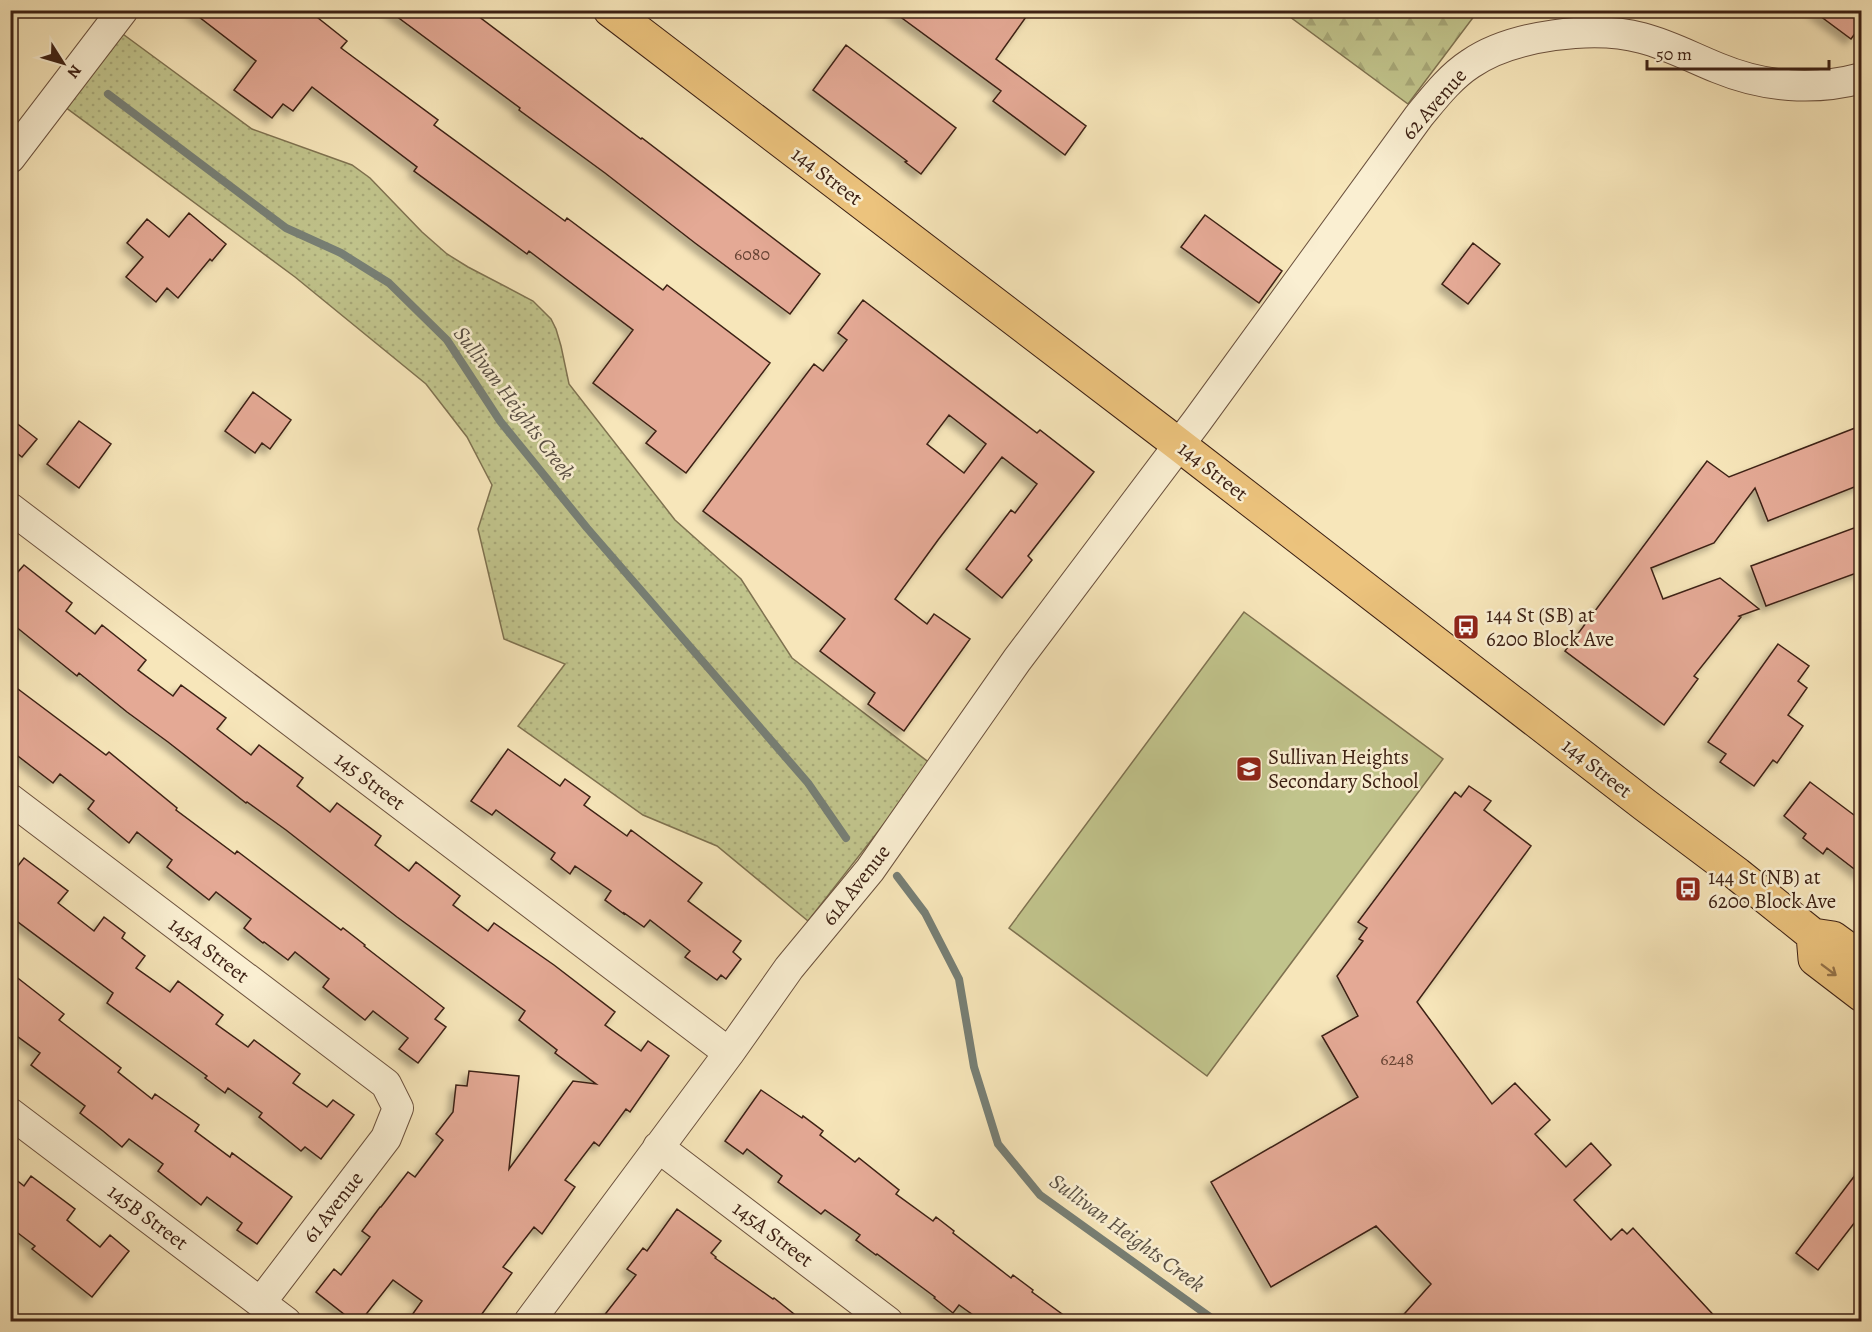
<svg xmlns="http://www.w3.org/2000/svg" width="1872" height="1332" font-family="Alegreya,serif">
<style>
.grass{fill:#c1c48c;stroke:#7f7250;stroke-width:1.5}
.forest{fill:url(#forest-firs);stroke:#7f7250;stroke-width:1.5}
.park{fill:url(#park-dots);stroke:#7f7250;stroke-width:1.5}
.lines{fill:none;stroke-linecap:round;stroke-linejoin:round}
.stream{stroke:#777f75;stroke-width:8}
.building{fill:#e4a995;stroke:#3d2114;stroke-width:1.5;fill-rule:evenodd;filter:url(#shadow)}
.minor-casing{stroke:#6c523e;stroke-width:32}
.major-casing{stroke:#3d2114;stroke-width:35}
.minor{stroke:#faefd2;stroke-width:30}
.major{stroke:#ecc37d;stroke-width:33}
.oneway{stroke:#947248}
.labels{text-anchor:middle;dominant-baseline:central;stroke-width:5;stroke-linejoin:round;paint-order:stroke}
.number-label{font-size:18px;fill:#674334}
.street-label{font-size:21px;fill:#3d2114;stroke:#faefd2}
.poi-label{font-size:21px;fill:#3d2114;stroke:#faefd2;text-anchor:start}
.water-label{font-size:22px;font-style:italic;fill:#5a5044;stroke:#faefd2}
</style>
<defs>
<pattern id="forest-firs" width="22" height="20" patternUnits="userSpaceOnUse" patternTransform="scale(1.5)"><rect width="22" height="20" fill="#c1c48c"/><path d="M5 1l3.5 6h-7zM16 11l3.5 6h-7z" fill="#a7a878"/></pattern>
<pattern id="park-dots" width="8" height="8" patternUnits="userSpaceOnUse" patternTransform="scale(1.5)"><rect width="8" height="8" fill="#c1c48c"/><path d="M2 2h.1M6 6h.1" fill="none" stroke="#a7a878" stroke-width="1.8" stroke-linecap="round"/></pattern>
<filter id="shadow"><feDropShadow dx="-5.5" dy="5.5" stdDeviation="3" flood-color="#0004"/></filter>
</defs>
<rect width="100%" height="100%" fill="#f7e6ba"/>
<filter id="stains"><feTurbulence type="fractalNoise" baseFrequency=".00333" numOctaves="4"/><feColorMatrix values="0 0 0 0 .2 0 0 0 0 .09 0 0 0 0 .02 0 0 0 .5 -.17"/></filter>
<radialGradient id="worn" r=".72"><stop offset=".6" stop-color="#630" stop-opacity="0"/><stop offset="1" stop-color="#630" stop-opacity=".3"/></radialGradient>
<path class="grass" d="M1244,612L1443,759L1207,1076L1009,928Z"/>
<path class="forest" d="M1282,11H1478L1408,104Z"/>
<path class="park" d="M116,29L252,129L352,165L370,178L422,232L447,254L468,267L533,301L551,319L556,329L561,346L569,384L675,520L741,579L792,658L931,764L808,921L717,846L643,815L518,726L565,664L504,639L478,529L492,485L467,437L426,384L295,277L57,101Z"/>
<g class="lines">
<path class="stream" d="M108,94L286,228L341,253L389,283L447,340L500,421L587,528L808,783L846,838
M897,876L925,913L959,979L974,1067L998,1144L1040,1195L1217,1322"/>
</g>
<path class="building" d="M190,10H308L347,41L341,48L438,120L434,125L565,221L567,218L663,290L667,285L770,363L686,473L646,443L656,431L593,383L633,330L529,251L527,254L414,171L417,167L312,87L293,111L283,104L272,118L234,90L256,61Z
M388,10H470L641,139L642,138L820,274L790,314L695,243L605,173L519,110L520,108Z
M891,10H1031L996,59L1086,126L1065,155L993,101L1001,91Z
M1812,10H1862V24L1851,39Z
M846,45L956,128L921,174L905,162L907,161L813,90Z
M189,213L226,244L212,261L210,259L178,298L167,288L156,302L126,277L143,257L127,243L147,219L169,237Z
M1205,215L1282,271L1259,303L1181,247Z
M1473,243L1500,264L1468,304L1442,284Z
M863,300L1037,433L1040,430L1094,472L1028,556L1032,560L1002,598L966,569L1011,510L1015,513L1037,484L1002,457L938,540L895,599L927,624L934,614L970,639L904,731L868,704L875,693L820,651L845,619L703,511L814,364L823,371L847,340L838,333ZM949,415L986,444L964,473L927,444Z
M253,392L291,420L270,449L262,443L255,453L225,431Z
M10,418L37,439L22,457L10,448Z
M79,421L111,444L79,488L47,464Z
M1855,428L1862,444V484L1768,521L1755,488L1714,543L1651,568L1663,599L1720,578L1759,609L1739,616L1741,617L1694,676L1698,679L1664,725L1565,651L1707,461L1729,477Z
M1862,525V571L1766,606L1751,566Z
M24,565L72,603L66,611L95,634L102,625L146,660L138,670L173,696L181,685L226,718L217,729L251,755L259,745L303,778L297,786L330,812L337,803L381,836L375,845L409,871L416,862L460,896L453,905L488,931L494,923L554,965L615,1012L605,1025L641,1051L648,1041L669,1056L630,1112L626,1109L599,1146L594,1142L565,1180L575,1187L542,1234L534,1227L503,1267L512,1273L476,1322H407L422,1301L393,1280L360,1322H354L316,1292L334,1269L341,1275L370,1237L362,1231L380,1207H381L408,1172L415,1177L443,1140L436,1134L453,1112L456,1085L467,1086L469,1071L519,1076L509,1169L573,1081L596,1084L555,1053L557,1050L519,1020L525,1011L397,917L286,830L247,802L246,803L168,742L127,712L79,673L77,676L10,622V581Z
M1778,644L1809,666L1798,681L1807,688L1788,715L1803,726L1777,763L1773,760L1754,786L1720,762L1726,754L1708,742Z
M10,683L106,755L109,752L177,808L176,810L235,854L237,851L341,930L343,928L365,945L364,946L444,1008L435,1019L446,1027L418,1063L399,1049L408,1038L373,1011L365,1020L323,987L329,979L295,952L288,960L264,942L263,943L244,928L251,919L216,892L209,900L167,867L172,860L137,832L129,843L88,809L94,801L60,774L53,783L10,750Z
M508,749L560,786L565,779L590,797L584,805L627,836L631,830L702,883L688,901L741,941L733,952L741,959L726,979L721,975L717,980L685,957L690,951L650,920L644,927L624,913V914L605,900L611,891L575,866L570,874L551,859L555,853L496,810L492,815L471,801Z
M1810,782L1862,821V875L1827,848L1823,854L1803,838L1806,834L1784,816Z
M1469,786L1491,801L1484,810L1531,846L1417,1002L1492,1104L1515,1083L1550,1120L1535,1134L1566,1167L1591,1143L1611,1165L1574,1200L1611,1240L1622,1229L1627,1234L1633,1228L1720,1322H1397L1431,1284L1376,1226L1271,1287L1211,1182L1358,1097L1322,1036L1358,1016L1337,976L1363,941L1359,939L1367,928L1358,922L1455,792L1461,797Z
M24,858L68,891L58,903L94,931L104,917L125,933L122,938L145,956L136,968L170,992L178,981L223,1015L216,1024L248,1047L254,1040L300,1074L293,1083L327,1107L333,1100L354,1115L321,1159L305,1147L301,1151L259,1117L262,1113L228,1088L225,1093L205,1078L207,1076L107,1003L113,993L10,916V876Z
M10,972L64,1014L59,1020L121,1068L118,1072L152,1099L155,1094L199,1125L195,1131L230,1157L232,1153L292,1197L257,1244L237,1230L242,1223L207,1197L201,1205L158,1171L163,1164L129,1139L122,1147L103,1131L80,1113L85,1106L31,1065L40,1053L10,1031Z
M761,1090L802,1118L803,1116L823,1131L820,1135L855,1162L859,1158L899,1190L896,1194L933,1221L936,1217L954,1231L953,1233L1011,1278L1013,1275L1033,1290L1032,1292L1073,1322H983L959,1305L953,1313L934,1298L935,1297L877,1254L876,1255L856,1240L860,1235L825,1210L821,1214L778,1182L782,1176L747,1149L743,1154L725,1141Z
M1862,1166V1213L1818,1270L1796,1253Z
M10,1175L24,1186L31,1176L75,1209L67,1220L100,1247L110,1235L129,1251L92,1297L32,1249L35,1246L10,1227Z
M677,1209L721,1241L711,1253L716,1257L715,1258L773,1299L774,1298L804,1322H599L636,1275L627,1269L643,1248L647,1251Z"/>
<g class="lines">
<defs>
<path id="minor" d="M10,158L123,10
M10,508L729,1053
M10,799L386,1084L398,1108L386,1138L261,1302
M10,1113L286,1322
M658,1147L888,1322
M529,1322L729,1053L789,968L870,870L1017,660L1197,421L1419,116C1434,98 1450,77 1470,64C1512,35 1594,25 1642,38C1669,45 1693,58 1718,68C1764,87 1814,91 1862,78"/>
<path id="major" d="M610,10L1178,444L1645,805L1737,874L1813,935L1833,938L1862,959
M1813,935L1815,959L1862,995"/>
</defs>
<use href="#minor" class="minor-casing"/>
<use href="#major" class="major-casing"/>
<use href="#minor" class="minor"/>
<use href="#major" class="major"/>
</g>
<defs><path id="oneway-shaft" d="M-6 0H5M1.5-3L5.5 0L1.5 3" fill="none" stroke-width="1.6" stroke-linecap="round" stroke-linejoin="round" transform="scale(1.5)"/></defs>
<use class="oneway" href="#oneway-shaft" transform="translate(1829 970) rotate(37)"/>
<defs>
<symbol id="bus-square" viewBox="-11 -11 22 22"><rect x="-9" y="-9" width="18" height="18" rx="4" fill="#8f2418" stroke="#faefd2"/><path d="M-5-6H5V4H4V6H2V4H-2V6H-4V4H-5ZM-3.5-4V0h7V-4ZM-3.5 1.2v1.5H-2V1.2ZM2 1.2v1.5H3.5V1.2Z" fill="#fff"/></symbol>
<symbol id="school-square" viewBox="-11 -11 22 22"><rect x="-9" y="-9" width="18" height="18" rx="4" fill="#8f2418" stroke="#faefd2"/><path d="M0-5L7-2L0 1L-7-2ZM-4 1L0 2.5L4 1V4Q0 6-4 4Z" fill="#fff"/></symbol>
</defs>
<g fill-rule="evenodd">
<use href="#bus-square" x="1451" y="612" width="30" height="30"/>
<use href="#school-square" x="1234" y="754" width="30" height="30"/>
<use href="#bus-square" x="1673" y="874" width="30" height="30"/>
</g>
<g class="labels">
<g class="number-label">
<text x="752" y="254">6080</text>
<text x="1397" y="1059">6248</text>
</g>
<g class="street-label">
<text transform="translate(1434 104) rotate(-49)">62 Avenue</text>
<text transform="translate(827 176) rotate(37)">144 Street</text>
<text transform="translate(1213 471) rotate(38)">144 Street</text>
<text transform="translate(1597 768) rotate(38)">144 Street</text>
<text transform="translate(370 781) rotate(37)">145 Street</text>
<text transform="translate(856 885) rotate(-52)">61A Avenue</text>
<text transform="translate(209 950) rotate(37)">145A Street</text>
<text transform="translate(333 1207) rotate(-52)">61 Avenue</text>
<text transform="translate(148 1217) rotate(37)">145B Street</text>
<text transform="translate(773 1234) rotate(37)">145A Street</text>
</g>
<g class="poi-label">
<text x="1486" y="615">144 St (SB) at<tspan x="1486" dy="24">6200 Block Ave</tspan></text>
<text x="1268" y="757">Sullivan Heights<tspan x="1268" dy="24">Secondary School</tspan></text>
<text x="1708" y="877">144 St (NB) at<tspan x="1708" dy="24">6200 Block Ave</tspan></text>
</g>
<g class="water-label">
<text transform="translate(514 403) rotate(53)">Sullivan Heights Creek</text>
<text transform="translate(1127 1233) rotate(36)">Sullivan Heights Creek</text>
</g>
</g>
<rect width="1872" height="1332" fill="none" stroke="#f7e6ba" stroke-width="36"/>
<rect x="12" y="12" width="1848" height="1308" fill="none" stroke="#3d2114" stroke-width="3"/>
<rect x="18" y="18" width="1836" height="1296" fill="none" stroke="#3d2114" stroke-width="1.5"/>
<g transform="translate(63 63) rotate(127)" stroke="#faefd2" stroke-width="4.5" paint-order="stroke">
<path d="M0-4.5L10 22L0 15L-10 22Z" fill="#3d2114"/>
<text y="-9" font-size="16" font-weight="bold" text-anchor="middle" fill="#3d2114">N</text>
</g>
<path d="M1647 60v9h182v-9" fill="none" stroke="#3d2114" stroke-width="3"/>
<text x="1656" y="60" font-size="18" fill="#3d2114" stroke="#faefd2" stroke-width="4.5" paint-order="stroke">50 m</text>
<rect width="100%" height="100%" filter="url(#stains)"/>
<rect width="100%" height="100%" fill="url(#worn)"/>
</svg>
